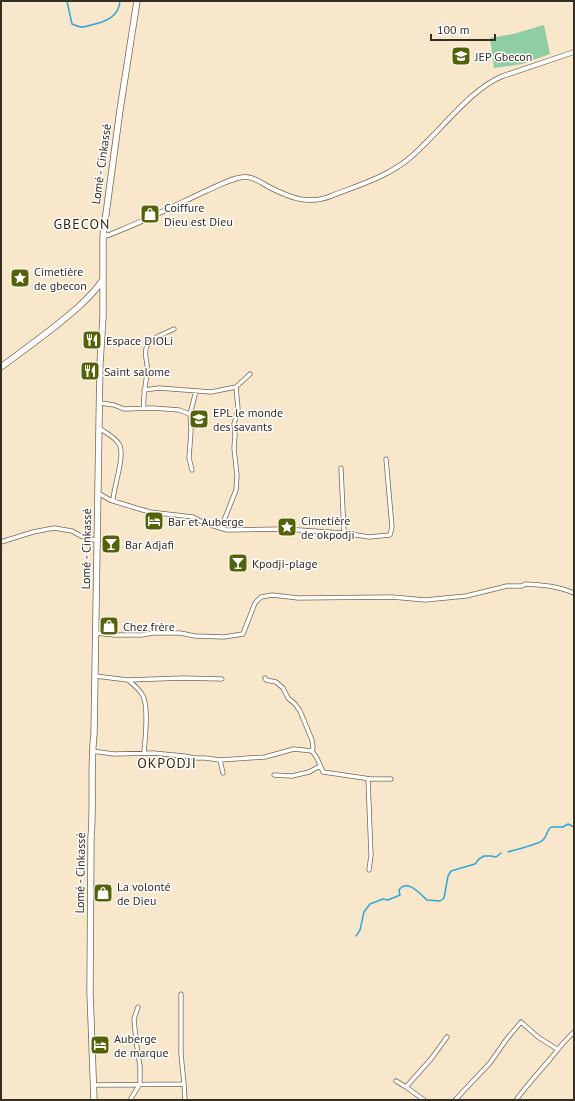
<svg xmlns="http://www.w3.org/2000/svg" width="575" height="1101" font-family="'PT Sans',sans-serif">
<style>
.grass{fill:#8fcda5}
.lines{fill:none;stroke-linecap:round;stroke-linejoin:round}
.stream{stroke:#2fa7d8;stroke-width:1.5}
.minor-casing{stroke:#76674f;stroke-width:5}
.tertiary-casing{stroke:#76674f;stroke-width:5.5}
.primary-casing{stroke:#76674f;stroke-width:7}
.trunk-casing{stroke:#76674f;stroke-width:7}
.minor{stroke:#fff;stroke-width:3.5}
.tertiary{stroke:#fff;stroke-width:4}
.primary{stroke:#fff;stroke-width:5.5}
.trunk{stroke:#fff;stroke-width:5.5}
.labels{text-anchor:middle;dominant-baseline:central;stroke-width:3;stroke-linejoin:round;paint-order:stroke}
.poi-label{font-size:12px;fill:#342e23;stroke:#fff;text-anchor:start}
.street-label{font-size:12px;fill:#342e23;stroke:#fff}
.quarter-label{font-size:14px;letter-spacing:1px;fill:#342710;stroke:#fff}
</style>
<rect width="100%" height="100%" fill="#f8e7cb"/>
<path class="grass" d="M544,25L550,54L522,64L494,68L490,38L513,34Z"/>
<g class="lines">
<path class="stream" d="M67,1L72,24C75,25 79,27 82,27C85,27 88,26 91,25C105,22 119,17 120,1
M508,852C514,850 540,844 543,840C547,836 547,830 551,827H563L568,824L574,827
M356,936L360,930L364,912L370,904L383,899L388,900L400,895L399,890C407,878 420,894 427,900L440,901L444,898L448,876L451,871L475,864L479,859L484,856H491L496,857L501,853"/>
<defs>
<path id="minor" d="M144,390L159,388L211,392L236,387L250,374
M100,403L114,405L124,409L153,408L179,410L190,414
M144,408C142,394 148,379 147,364C146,359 144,351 147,346C152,337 166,333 174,329
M99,428C106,433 115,437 119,444C126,455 113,488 113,501
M341,468L344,533
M192,470L189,458L191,431L190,414L196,391
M98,493L110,500L136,508L150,512L193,517L204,523L227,530L284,529L344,533L369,537L390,535L392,527L386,459
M221,528L236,490L237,476L234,448L235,435L234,424L238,409L236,387
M1,542L33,532L54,528L72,531L81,536L98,541
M96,633L114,635H142L153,633H180L195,636L224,637L243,634L255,603L261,597L272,595L298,598L392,597L425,600L466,596L507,586H522L525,584C542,585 558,586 574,593
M95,676L128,680L183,678L222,679
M265,678L266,680L276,682L283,688L288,698L295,704L300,711L312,740L313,747L312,751L317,758L323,772L371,779H391
M128,680C133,684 140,690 143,696C149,708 145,739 144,753
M92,751L114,754L153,753L184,756L195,758H205L220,760L265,757L294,749L312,751
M220,760L223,773
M274,775L292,776L309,772L320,766
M368,779L371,855L369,870
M396,1081L406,1087L424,1100
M184,1084L185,1100
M93,1085L184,1084L181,1054V994
M406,1087L431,1059L447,1037
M130,1100L140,1084V1066L136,1041L134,1019L138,1007
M455,1100L490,1063L506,1040L521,1022L538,1037L557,1049
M516,1100C527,1085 539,1072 551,1058C558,1049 565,1040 574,1032"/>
<path id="tertiary" d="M103,236L109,235L121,230C150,218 178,204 206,191C218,186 233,177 246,177C255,177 263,184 271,188C291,198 309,205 331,196C359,185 390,176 412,156C439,133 471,88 503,76L574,52"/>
<path id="primary" d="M1,367C20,353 39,339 58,324C74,311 90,298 102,281"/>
<path id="trunk" d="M94,1100L90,992L91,838C94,803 90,768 94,734L100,363L103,317V236L120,110L137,1"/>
</defs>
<use href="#minor" class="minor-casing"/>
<use href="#tertiary" class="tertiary-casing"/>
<use href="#primary" class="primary-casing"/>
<use href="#trunk" class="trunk-casing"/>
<use href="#minor" class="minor"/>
<use href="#tertiary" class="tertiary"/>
<use href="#primary" class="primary"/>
<use href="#trunk" class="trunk"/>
</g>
<defs>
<symbol id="school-square" viewBox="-11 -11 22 22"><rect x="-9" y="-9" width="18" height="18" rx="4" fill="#546307" stroke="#fff"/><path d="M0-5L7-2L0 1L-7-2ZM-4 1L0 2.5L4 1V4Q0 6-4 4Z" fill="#fff"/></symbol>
<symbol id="shop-square" viewBox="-11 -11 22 22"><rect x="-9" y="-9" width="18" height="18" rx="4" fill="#546307" stroke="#fff"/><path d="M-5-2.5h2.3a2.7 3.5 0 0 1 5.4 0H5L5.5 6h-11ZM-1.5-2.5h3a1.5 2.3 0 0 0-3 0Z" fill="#fff"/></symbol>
<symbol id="sight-square" viewBox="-11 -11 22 22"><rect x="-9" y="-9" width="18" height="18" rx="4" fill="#546307" stroke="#fff"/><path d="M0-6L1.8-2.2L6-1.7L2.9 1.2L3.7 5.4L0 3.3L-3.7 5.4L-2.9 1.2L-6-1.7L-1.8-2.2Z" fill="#fff"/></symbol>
<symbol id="restaurant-square" viewBox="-11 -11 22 22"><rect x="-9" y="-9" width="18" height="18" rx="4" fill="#546307" stroke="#fff"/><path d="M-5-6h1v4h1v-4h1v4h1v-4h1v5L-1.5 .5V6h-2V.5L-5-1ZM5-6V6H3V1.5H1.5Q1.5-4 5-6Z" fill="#fff"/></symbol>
<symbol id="hotel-square" viewBox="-11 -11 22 22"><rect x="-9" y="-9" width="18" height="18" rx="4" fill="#546307" stroke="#fff"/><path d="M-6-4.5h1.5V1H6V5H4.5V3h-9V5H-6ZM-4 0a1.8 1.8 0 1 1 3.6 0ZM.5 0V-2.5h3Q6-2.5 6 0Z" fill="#fff"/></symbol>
<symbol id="bar-square" viewBox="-11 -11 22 22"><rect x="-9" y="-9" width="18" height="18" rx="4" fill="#546307" stroke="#fff"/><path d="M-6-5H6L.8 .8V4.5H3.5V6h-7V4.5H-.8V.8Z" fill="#fff"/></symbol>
</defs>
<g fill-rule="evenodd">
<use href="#school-square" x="450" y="45" width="22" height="22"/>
<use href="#shop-square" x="139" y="203" width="22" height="22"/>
<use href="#sight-square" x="9" y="267" width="22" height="22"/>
<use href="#restaurant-square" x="81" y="329" width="22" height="22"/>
<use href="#restaurant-square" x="79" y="360" width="22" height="22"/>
<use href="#school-square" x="188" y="408" width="22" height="22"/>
<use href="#hotel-square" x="143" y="510" width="22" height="22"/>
<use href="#sight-square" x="276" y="516" width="22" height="22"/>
<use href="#bar-square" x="100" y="533" width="22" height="22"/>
<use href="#bar-square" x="227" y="552" width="22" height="22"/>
<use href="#shop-square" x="98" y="615" width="22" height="22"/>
<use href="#shop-square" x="92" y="882" width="22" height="22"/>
<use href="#hotel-square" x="89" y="1034" width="22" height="22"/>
</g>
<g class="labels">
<g class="poi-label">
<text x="475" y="56">JEP Gbecon</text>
<text x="164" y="207">Coiffure<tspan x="164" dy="14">Dieu est Dieu</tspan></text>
<text x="34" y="271">Cimetière<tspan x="34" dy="14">de gbecon</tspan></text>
<text x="106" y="340">Espace DIOLi</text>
<text x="104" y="371">Saint salome</text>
<text x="213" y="412">EPL le monde<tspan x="213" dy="14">des savants</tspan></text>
<text x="301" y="520">Cimetière<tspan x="301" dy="14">de okpodji</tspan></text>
<text x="168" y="521">Bar et Auberge</text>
<text x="125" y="544">Bar Adjafi</text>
<text x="252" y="563">Kpodji-plage</text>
<text x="123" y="626">Chez frère</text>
<text x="117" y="886">La volonté<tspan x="117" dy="14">de Dieu</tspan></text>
<text x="114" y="1038">Auberge<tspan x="114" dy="14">de marque</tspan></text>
</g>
<g class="street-label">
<text transform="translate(101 164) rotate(-82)">Lomé - Cinkassé</text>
<text transform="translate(86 549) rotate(-89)">Lomé - Cinkassé</text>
<text transform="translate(80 873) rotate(-89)">Lomé - Cinkassé</text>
</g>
<g class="quarter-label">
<text x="82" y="224">GBECON</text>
<text x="167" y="763">OKPODJI</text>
</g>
</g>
<rect width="575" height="1101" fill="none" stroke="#342e23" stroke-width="4"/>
<path d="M431 34v6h64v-6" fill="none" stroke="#342e23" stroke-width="2"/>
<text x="437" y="34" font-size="12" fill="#342e23" stroke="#ffffff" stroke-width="3" paint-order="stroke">100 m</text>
</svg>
